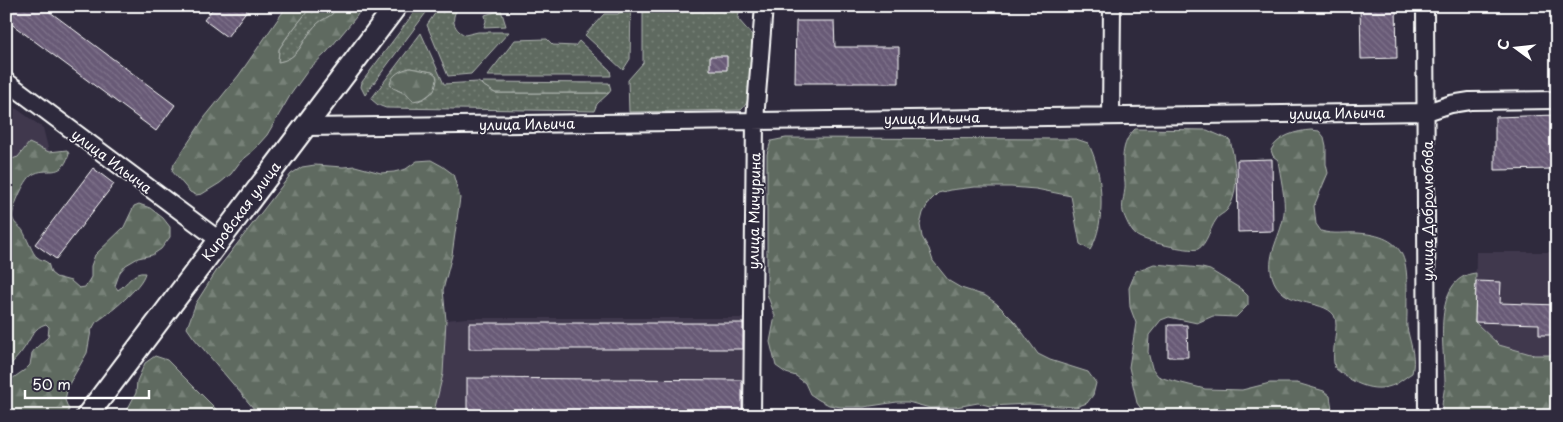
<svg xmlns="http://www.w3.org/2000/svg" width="1563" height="422" font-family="'Playpen Sans',sans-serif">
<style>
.built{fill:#40384e}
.grass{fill:url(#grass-dots);stroke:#afb5b0;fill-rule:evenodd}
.forest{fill:url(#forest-firs);stroke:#afb5b0}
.building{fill:url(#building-back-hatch);stroke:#fff}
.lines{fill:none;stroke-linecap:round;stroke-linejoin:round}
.minor-casing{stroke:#fff;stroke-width:20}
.major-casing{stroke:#fff;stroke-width:25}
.minor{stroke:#2f2a3d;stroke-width:16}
.major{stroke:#2f2a3d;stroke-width:21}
.labels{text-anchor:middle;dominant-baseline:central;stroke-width:4;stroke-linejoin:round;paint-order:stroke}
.street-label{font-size:14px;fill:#fff;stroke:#2f2a3d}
</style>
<defs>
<pattern id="grass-dots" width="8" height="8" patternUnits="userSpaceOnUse" patternTransform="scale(1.25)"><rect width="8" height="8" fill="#5f6b60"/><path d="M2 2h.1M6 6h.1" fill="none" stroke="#778178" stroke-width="1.8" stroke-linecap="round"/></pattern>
<pattern id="forest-firs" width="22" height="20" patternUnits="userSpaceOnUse" patternTransform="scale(1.25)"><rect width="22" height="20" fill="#5f6b60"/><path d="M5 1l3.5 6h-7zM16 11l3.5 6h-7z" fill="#778178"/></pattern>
<pattern id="building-back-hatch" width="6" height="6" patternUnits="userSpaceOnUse" patternTransform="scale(1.25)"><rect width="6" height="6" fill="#685a76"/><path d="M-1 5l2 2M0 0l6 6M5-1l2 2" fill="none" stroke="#7f738b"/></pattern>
</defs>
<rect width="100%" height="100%" fill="#2f2a3d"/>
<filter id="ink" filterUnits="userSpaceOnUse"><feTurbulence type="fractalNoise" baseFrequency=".02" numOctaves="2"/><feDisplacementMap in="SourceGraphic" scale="10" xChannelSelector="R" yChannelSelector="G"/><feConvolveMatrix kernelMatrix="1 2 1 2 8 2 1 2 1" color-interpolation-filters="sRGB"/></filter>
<g filter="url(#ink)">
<path class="built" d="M6,101L43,128L49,152L39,147L24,148L18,157L12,159L6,165Z
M1476,252H1557V355H1534L1499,345L1475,322Z
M468,318H758L759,416H433L443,374L446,320Z"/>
<path class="grass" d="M321,6H339C337,9 334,14 331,16C327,19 321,20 317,24C302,38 301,59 278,62L279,49L287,37L310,8Z
M419,6H431L365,95L361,87L362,82Z
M440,6H460C450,16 452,29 465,35L478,32H509L471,74L448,76L427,25Z
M624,6H631L630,59L623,70L585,35L604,14H618L623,10Z
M643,6H740L738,19L752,35C752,55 757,96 741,110L629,112L628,80L643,63Z
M501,10L506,26L484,27L486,21L485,15Z
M421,33L444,84L478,82L495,93H609L597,104L594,111L386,108L378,105L371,99ZM410,68L432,72L436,75C439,88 430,97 418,101C410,98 406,93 397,90L395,76L399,72Z
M547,39L553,45L575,46L579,41L610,70L611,76H487L515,40Z"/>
<path class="forest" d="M287,6H321L310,8L287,37L279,49L278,62C301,59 303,37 317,24C326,16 330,19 339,6H363L356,17L327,52L309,69L291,94L267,135L251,153L240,162L231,174L220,183L202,194L196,195L190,192L172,171L174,164L205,117L239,75Z
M410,68L432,72L436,75L437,80L434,91L423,99L413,101L407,94L393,88L390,84C392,74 401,70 410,68Z
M483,82L609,83L611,90L609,93H495L481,84Z
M1135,129L1207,130L1230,140C1235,161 1241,192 1227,210C1224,214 1218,215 1216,220C1210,228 1207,244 1198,249C1190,252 1142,241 1136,235C1131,232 1125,218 1123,212C1121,203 1126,192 1125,182C1122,163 1120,143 1135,129Z
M1311,130L1319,131L1324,137L1326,146V164L1328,173L1314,206L1316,224L1321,231C1334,235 1345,232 1358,233C1415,237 1406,270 1407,313C1407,319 1406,326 1408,332C1411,345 1416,359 1412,373C1407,376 1401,381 1396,384C1373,395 1351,382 1335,368C1330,352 1340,325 1334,315C1322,298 1281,309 1272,276C1266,253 1282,235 1284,213C1286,200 1280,175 1278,160L1273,156L1271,150C1278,136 1296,131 1311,130Z
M786,138L1076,139L1088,143C1103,170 1107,223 1090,250L1080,244L1071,196L1036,189L1011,187H975L950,190L938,193L929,202L923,213L920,225L922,237L929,249L933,261L949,281L961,288L986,296L997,304L1015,322L1038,354L1050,360L1088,372L1096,383L1093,395L1087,403L1076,407L1029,404L990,406L978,403L956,407L930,408L908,402H897L864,407H841L829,405L819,400L810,394L805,383L796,376L786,373L776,366L770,342L775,316L767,294V154L771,141Z
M29,143L49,152L67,150L69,154C61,181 47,165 32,175C25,179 10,211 13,219C15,225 20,226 23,231C26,236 33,255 37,257C40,260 44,260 48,263L51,273L56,277L71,281L79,288L85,287L91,277V266L95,255L124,227L134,206L139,204L150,208L163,218L170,227V237L161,249L152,255L138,258L126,265L120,272L115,286L118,290C128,284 133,271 145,273C142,287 109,314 96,322L91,331L87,353L68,386L65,400L69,410L66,416H6V383L26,369L30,365L32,353L35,349L48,337L49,327L46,324C34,327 31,338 25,347C20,355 13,362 6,369V165L12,159L18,157Z
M431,160L442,166L453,174L460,198L452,255L443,290L446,320L443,374L433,416H260L194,338L187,328L196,303L217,270L291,174L302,167L315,165L343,167L355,166L381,173L394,172L406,169L417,161Z
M1154,264L1202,268L1210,270L1241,289L1248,296V305L1236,317L1213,316L1197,323L1169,317L1161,320L1149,335L1148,352L1152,368L1158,376L1166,379L1205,389L1242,390L1270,383H1297L1324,391L1330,396L1333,416H1245L1244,413L1236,412L1221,416H1195L1164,411L1157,414H1149L1142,410L1137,403L1129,367L1136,323L1130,307L1129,288L1136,271Z
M1476,273L1475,322L1499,345L1534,355H1557V416H1443C1440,404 1445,393 1445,381C1444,350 1431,277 1476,273Z
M155,356L167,360L223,416H124L136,393L137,381L145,363Z"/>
<path class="building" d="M6,6H42L175,105L156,131L6,20Z
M215,6H250L227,37L204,20Z
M1360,6H1396L1397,58L1361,59Z
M796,21H834L835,47H899V83H795Z
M710,56H727V70H710Z
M1557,115V169L1495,170V117Z
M1272,159L1273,231L1238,232L1237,160Z
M93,168L114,184L56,259L35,244Z
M1476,281L1501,282L1500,303L1557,305V335H1539V324L1475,322Z
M469,323H743V349H469Z
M1168,325H1187L1188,357H1168Z
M467,378L742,380V416H467Z"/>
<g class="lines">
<defs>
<path id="minor" d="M1425,6L1427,416
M6,81L219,240
M1111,115L1112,6
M305,127L1427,112L1451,104L1470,101L1557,100
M752,416L755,120L764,6"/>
<path id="major" d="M87,416L396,6"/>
</defs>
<use href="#minor" class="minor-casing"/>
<use href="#major" class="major-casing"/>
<use href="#minor" class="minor"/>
<use href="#major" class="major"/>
</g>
</g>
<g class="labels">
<g class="street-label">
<text transform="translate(1337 113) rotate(-1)">улица Ильича</text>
<text transform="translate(932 118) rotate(-1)">улица Ильича</text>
<text transform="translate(527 124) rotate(-1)">улица Ильича</text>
<text transform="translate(112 161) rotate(37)">улица Ильича</text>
<text transform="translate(241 211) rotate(-53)">Кировская улица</text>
<text transform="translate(754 211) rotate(-89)">улица Мичурина</text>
<text transform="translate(1427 211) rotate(-90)">улица Добролюбова</text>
</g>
</g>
<rect width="1563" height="422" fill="none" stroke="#2f2a3d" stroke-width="25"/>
<rect x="12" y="12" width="1538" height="397" fill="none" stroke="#fff" stroke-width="2" filter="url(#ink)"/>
<g transform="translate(1516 48) rotate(285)" stroke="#2f2a3d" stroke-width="4" paint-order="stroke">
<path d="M0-4L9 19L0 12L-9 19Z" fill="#ffffff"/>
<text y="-8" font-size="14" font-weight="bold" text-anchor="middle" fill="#ffffff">С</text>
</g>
<path d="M25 390v8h124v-8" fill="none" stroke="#ffffff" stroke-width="2.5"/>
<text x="32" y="390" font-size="15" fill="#ffffff" stroke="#2f2a3d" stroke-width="4" paint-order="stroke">50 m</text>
</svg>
